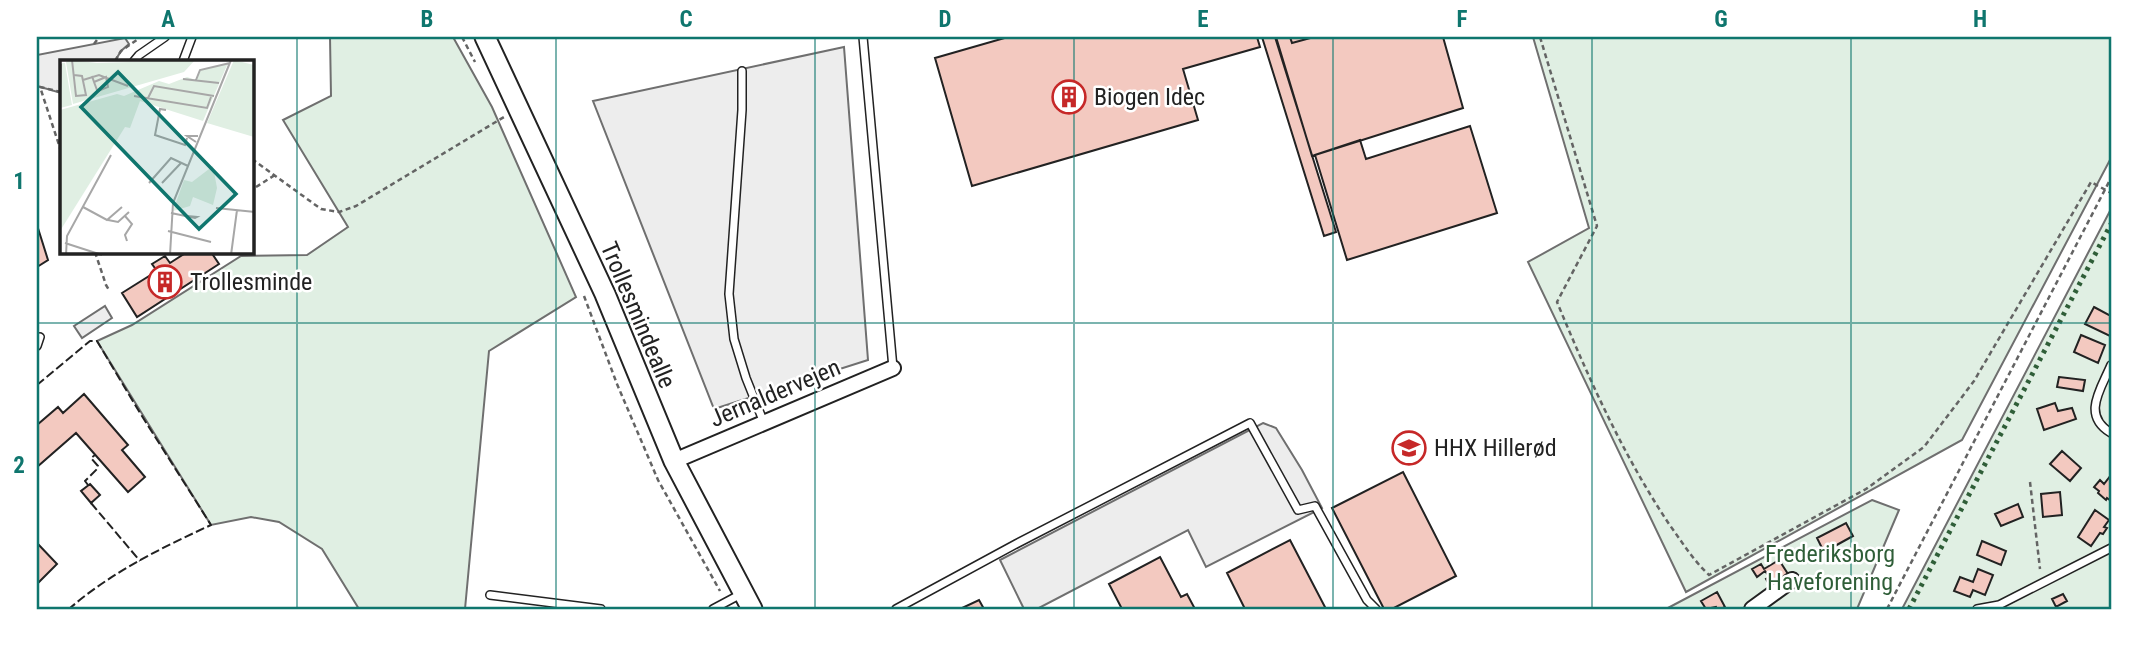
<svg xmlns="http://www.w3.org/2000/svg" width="2148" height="646" font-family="'Roboto Condensed',sans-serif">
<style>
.green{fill:#e0efe3;stroke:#6f6f6f;stroke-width:2}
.parking{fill:#ededed;stroke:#6f6f6f;stroke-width:2}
.building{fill:#f3c9c0;stroke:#222;stroke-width:2}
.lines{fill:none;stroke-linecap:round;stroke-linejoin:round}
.service-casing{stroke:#222;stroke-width:10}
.minor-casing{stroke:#222;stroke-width:18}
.tertiary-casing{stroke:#222;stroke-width:23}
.path{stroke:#646464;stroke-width:2.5;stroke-dasharray:5 3.5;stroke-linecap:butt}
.service{stroke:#fff;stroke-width:7}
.minor{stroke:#fff;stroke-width:14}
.tertiary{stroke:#fff;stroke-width:19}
.hedge{stroke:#2f5e38;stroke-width:5;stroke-dasharray:3.5 5;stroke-linecap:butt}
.fence{stroke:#222;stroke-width:2;stroke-dasharray:9 3.5;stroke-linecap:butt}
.grid{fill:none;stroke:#0f766e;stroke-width:2;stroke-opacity:0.55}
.labels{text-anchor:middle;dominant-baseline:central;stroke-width:5;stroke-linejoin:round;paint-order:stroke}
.poi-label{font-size:24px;fill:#222;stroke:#fff;text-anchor:start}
.street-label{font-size:24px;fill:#222;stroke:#fff}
.park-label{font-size:24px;fill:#2f5e38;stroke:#fff}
.inset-road{fill:none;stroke:#a7a7a7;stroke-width:2}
.view{fill:#0f766e;fill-opacity:0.15;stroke:#0f766e;stroke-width:3.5}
.inset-edge{fill:none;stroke:#222;stroke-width:3.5}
.neatline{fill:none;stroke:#0f766e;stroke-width:2.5}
.grid-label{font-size:23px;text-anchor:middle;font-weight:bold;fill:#0f766e}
</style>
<rect width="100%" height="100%" fill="#fff"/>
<path class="green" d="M330,37H453L492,107L576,297L489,351L465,609H359L322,549L279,522L251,517L211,525L97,341L132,325L241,256L307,255L348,227L283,120L331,96Z
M1533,37H2111V158L1962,440L1686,592L1528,262L1589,228Z
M2111,209V609H1902Z
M1872,500L1899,510L1857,609H1666Z"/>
<path class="parking" d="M125,38L129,44L121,51L115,61H61V93L37,86V55Z
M844,47L868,360L714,409L593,101Z
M105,306L112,318L82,338L74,326Z
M1263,423L1276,428L1302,470L1322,508L1206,567L1188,530L1037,609H1024L1000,560Z"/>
<path class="building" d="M1008,37H1257L1260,47L1183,69L1198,120L972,186L935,58Z
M1262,37H1275L1336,232L1324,236Z
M1276,37H1290L1292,43L1314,37H1443L1463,108L1312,156Z
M1290,37H1314L1292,43Z
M1470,126L1497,213L1347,260L1315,155L1360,140L1366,159Z
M37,225L48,260L37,267Z
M187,252H211L219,264L137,317L122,293L157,271L152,264L165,256L170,263Z
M2094,307L2111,316L2110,336L2085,324Z
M2081,335L2105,345L2098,363L2074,352Z
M2059,377L2085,380L2083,391L2057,387Z
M84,394L128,445L122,450L145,477L128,492L76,433L37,467V425L58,407L63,413Z
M2055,403L2058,411L2072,408L2076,419L2044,430L2037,409Z
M2062,451L2081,468L2070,481L2050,464Z
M1403,472L1456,576L1392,609H1384L1332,508Z
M2111,475V501L2107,498L2106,500L2098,493L2099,491L2094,487L2100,480L2104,484Z
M90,484L100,495L91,503L81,491Z
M2060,492L2062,515L2043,517L2041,494Z
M2018,504L2023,517L2001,526L1995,514Z
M2095,510L2109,520L2104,527L2107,528L2103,534L2100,533L2091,546L2078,537Z
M1846,523L1853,536L1824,552L1817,538Z
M1290,540L1326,609H1245L1227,573Z
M1982,541L2006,551L2001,565L1977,555Z
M37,543L57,564L37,584Z
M1160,557L1181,597L1187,594L1195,609H1122L1109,584Z
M1779,560L1788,574L1770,586L1766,579L1770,577L1765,571L1757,577L1752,569L1761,564L1764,569Z
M1978,569L1993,575L1985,595L1973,590L1970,597L1954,591L1960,577L1973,582Z
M1717,592L1725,607L1721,609H1717L1716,607L1706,609L1701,601Z
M2063,594L2067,601L2056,607L2052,599Z
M979,600L984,609H960Z"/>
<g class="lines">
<defs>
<path id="service" d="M863,37L893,368
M134,61L139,55L165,37
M183,61L192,37
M742,71V110L729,294L734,339L746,378L764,423
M37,346L40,337
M2111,365C2101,389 2081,415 2111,433
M490,595L601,609
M713,609L743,593
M896,609L1016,544L1250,423L1298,510L1315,506L1367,600L1376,609
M1977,609L1999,605L2111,548"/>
<path id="minor" d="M674,461L893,368
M1752,609L1792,580"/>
<path id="tertiary" d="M485,37L605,294L674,461L752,609"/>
</defs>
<use href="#service" class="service-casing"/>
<use href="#minor" class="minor-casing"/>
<use href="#tertiary" class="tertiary-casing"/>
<path class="path" d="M462,37L475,62
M1540,37L1597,226L1557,302C1589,379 1623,455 1669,524C1682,542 1693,560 1709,575L1866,489L1924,447L1974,381L2091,182L2111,193
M94,44L99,37
M115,61L121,51L141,37
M61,92L40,87L61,151
M252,159L321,209L339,212L356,206L504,117
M256,187L275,175
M95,252L106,285L109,290
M584,296L617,384L658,480L720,591
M2030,482L2040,569
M1887,609L2111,178"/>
<use href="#service" class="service"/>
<use href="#minor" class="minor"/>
<use href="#tertiary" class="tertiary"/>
<path class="hedge" d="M1909,609L2111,224"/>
<path class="fence" d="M37,385L90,341H97L140,413L211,525C161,548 110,573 69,609
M88,485L85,481L97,469L98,466L91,458L95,455
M91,503L140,561"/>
</g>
<path class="grid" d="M297,37V609M556,37V609M815,37V609M1074,37V609M1333,37V609M1592,37V609M1851,37V609M37,323H2111"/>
<defs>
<symbol id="building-ring" viewBox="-11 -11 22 22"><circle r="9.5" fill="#fff" stroke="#c62828" stroke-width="1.5"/><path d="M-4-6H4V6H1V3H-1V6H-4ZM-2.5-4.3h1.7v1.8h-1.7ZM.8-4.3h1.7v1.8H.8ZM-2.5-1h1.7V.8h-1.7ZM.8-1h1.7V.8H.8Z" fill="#c62828"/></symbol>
<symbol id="university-ring" viewBox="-11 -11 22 22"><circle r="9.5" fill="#fff" stroke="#c62828" stroke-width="1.5"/><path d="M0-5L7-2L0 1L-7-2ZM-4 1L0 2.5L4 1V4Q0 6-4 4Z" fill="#c62828"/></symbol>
</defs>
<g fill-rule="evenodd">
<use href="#building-ring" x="1050" y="78" width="38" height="38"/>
<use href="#building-ring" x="146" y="263" width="38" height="38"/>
<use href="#university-ring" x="1390" y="429" width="38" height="38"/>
</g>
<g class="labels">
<g class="poi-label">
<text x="1094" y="97">Biogen Idec</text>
<text x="190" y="282">Trollesminde</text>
<text x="1434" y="448">HHX Hillerød</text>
</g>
<g class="street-label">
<text transform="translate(638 315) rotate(67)">Trollesmindealle</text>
<text transform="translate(775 393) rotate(-23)">Jernaldervejen</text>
</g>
<g class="park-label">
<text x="1830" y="554">Frederiksborg<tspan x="1830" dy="28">Haveforening</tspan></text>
</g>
</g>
<g transform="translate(60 60)">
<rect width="194" height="194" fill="#fff"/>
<path d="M10,0L37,3L135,0L124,12L13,44L6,2ZM174,0L194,5V77L147,63ZM0,3H5L12,45L0,48ZM168,3L143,61L80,41L70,68L65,67L0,171V50L57,34L64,36L99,21L109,24L127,17L136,20L140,10ZM153,106L157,128L153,145L133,137L130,146L113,151L124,120L132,122Z" fill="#e0efe3"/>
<path class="inset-road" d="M12,0L16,36L26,35L22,16L14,15M32,16L34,22L37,30L38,31L48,27L46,17L34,22M123,19L159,23M23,20L39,15L68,26M136,20L140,10L170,3M0,33L1,4M74,36L147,48L151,37M88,38L94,26L154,36M106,50L100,49L95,75L125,85L127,78M136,82L127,76H138M89,123L111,98L128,106M102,123L121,103M23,147L47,160L62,147M156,148L195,152M111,153L135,158L137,157L127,156M65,156L72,164L65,175L67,181M48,160L58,162L69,152M108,171L151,182M5,183L42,195M6,195L7,176L51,95M110,195L113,143L171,0M171,195L177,150"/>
<path class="view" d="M58,12L176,134L139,169L21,47Z"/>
<rect width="194" height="194" class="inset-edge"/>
</g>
<rect width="2148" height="646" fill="none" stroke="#ffffff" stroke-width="77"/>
<rect x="38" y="38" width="2072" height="570" class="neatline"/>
<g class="grid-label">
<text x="168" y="27">A</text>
<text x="427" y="27">B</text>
<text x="686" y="27">C</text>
<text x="945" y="27">D</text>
<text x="1203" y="27">E</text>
<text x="1462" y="27">F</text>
<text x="1721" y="27">G</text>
<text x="1980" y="27">H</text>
<text x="19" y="189">1</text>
<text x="19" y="473">2</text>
</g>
</svg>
